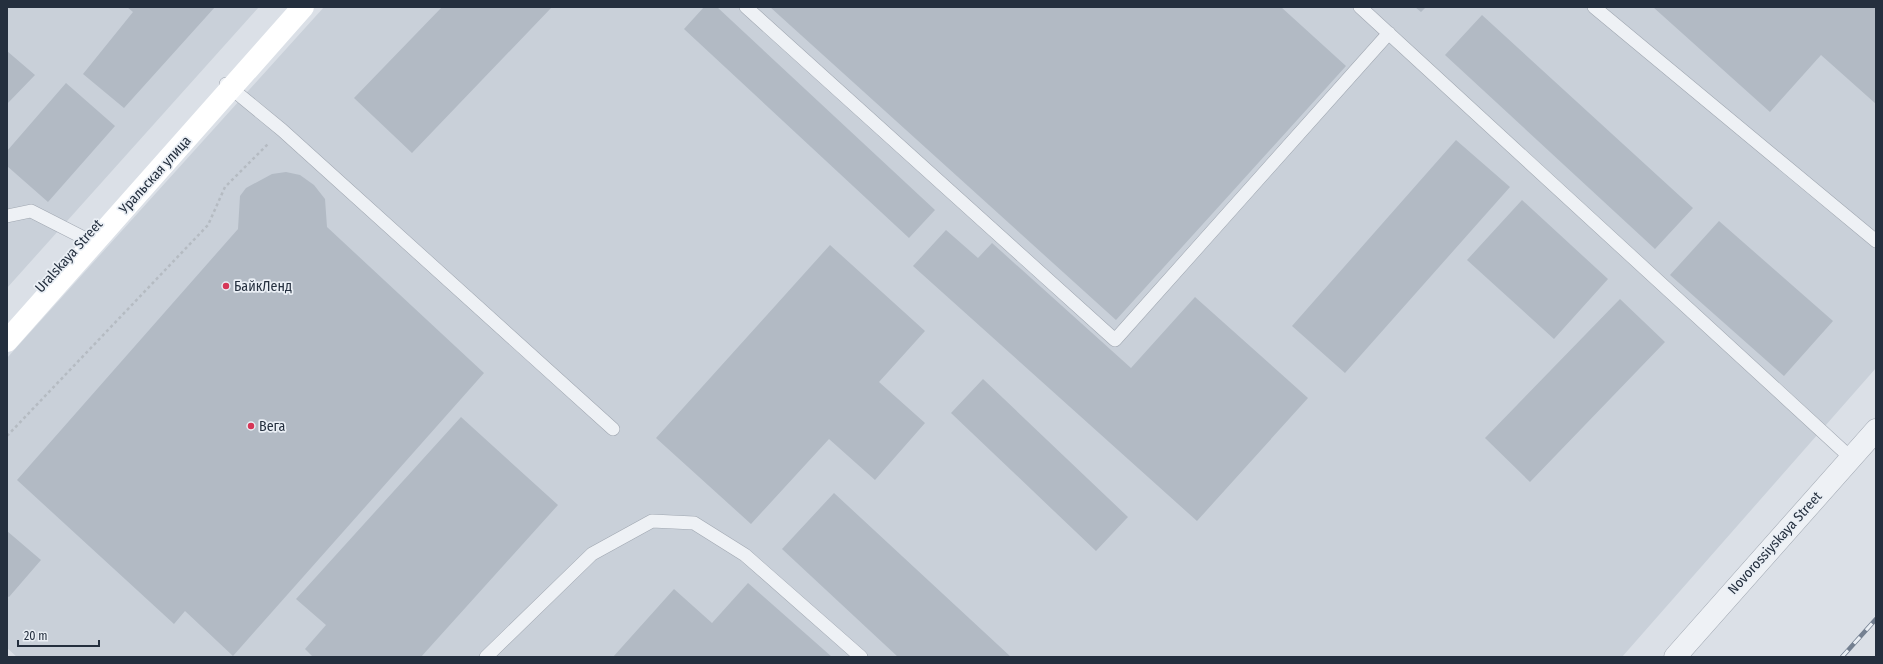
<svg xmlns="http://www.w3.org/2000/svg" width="1883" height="664" font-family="'Fira Sans Condensed',sans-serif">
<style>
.built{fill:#c9d0d9}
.building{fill:#b2bac4}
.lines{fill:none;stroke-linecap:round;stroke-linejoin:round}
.service-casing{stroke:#a0a7b1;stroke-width:14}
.tertiary-casing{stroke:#a0a7b1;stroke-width:23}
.path{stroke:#b5bbc2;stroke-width:2.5;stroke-dasharray:3 3;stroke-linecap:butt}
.service{stroke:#eef1f5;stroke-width:13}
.tertiary{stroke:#eef1f5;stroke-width:22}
.secondary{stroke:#fff;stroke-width:22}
.rail-casing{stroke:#748091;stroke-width:4.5}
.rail{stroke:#eaeff5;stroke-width:3;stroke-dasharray:9;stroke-linecap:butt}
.poi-dot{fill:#d63657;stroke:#eaeff5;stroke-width:1.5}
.labels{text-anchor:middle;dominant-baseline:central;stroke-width:3.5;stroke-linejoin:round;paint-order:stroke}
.street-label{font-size:14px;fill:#242f3e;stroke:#eaeff5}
.poi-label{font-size:14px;fill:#242f3e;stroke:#eaeff5;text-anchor:start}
</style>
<rect width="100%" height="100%" fill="#dbe0e7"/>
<path class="built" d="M7,7H259L7,288Z
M324,7H1876V368L1622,657H17L7,648V358Z"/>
<path class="building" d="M127,7H215L124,108L83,74L133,12Z
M442,7H552L412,153L354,98Z
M704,7H717L935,210L909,238L684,29Z
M770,7H1281L1346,66L1116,320Z
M1415,7H1426L1421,12Z
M1653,7H1876V104L1821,55L1770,112Z
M1482,15L1693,208L1655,249L1445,55Z
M7,51L35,75L7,104Z
M66,83L115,126L48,202L7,166V151Z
M1456,140L1510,187L1345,373L1292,326Z
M286,172L300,175L314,185L325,199L327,227L484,373L233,656L185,611L174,624L17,480L238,229L240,196L246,188L272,174Z
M1522,200L1608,279L1554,339L1467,260Z
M1719,221L1833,321L1784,376L1670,275Z
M946,230L978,258L992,243L1131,368L1195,297L1308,398L1197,521L913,266Z
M830,245L925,331L879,382L925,423L875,480L829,439L751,524L656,438Z
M1620,299L1665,342L1530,482L1485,438Z
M983,379L1128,517L1096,551L951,413Z
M461,417L558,505L421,657H313L305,649L326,625L296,599Z
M834,493L1011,657H898L782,549Z
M7,531L41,560L9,597L7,596Z
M748,583L832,657H613L674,589L712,623Z"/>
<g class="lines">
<defs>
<path id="service" d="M746,7L1115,340L1389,33
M1360,7L1851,458
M1594,7L1876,241
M226,84L282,130L613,429
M7,216L31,211L84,238
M486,657L592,554L652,521L694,523L745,555L861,657"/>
<path id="tertiary" d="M1675,657L1876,430"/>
</defs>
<use href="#service" class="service-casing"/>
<use href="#tertiary" class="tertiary-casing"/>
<path class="path" d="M7,436L208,225L225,187L268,144"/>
<use href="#service" class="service"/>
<use href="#tertiary" class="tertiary"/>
<path class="secondary" d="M7,341L303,7"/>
<defs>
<path id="rail" d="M1842,657L1876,619"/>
</defs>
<use href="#rail" class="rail-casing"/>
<use href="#rail" class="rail"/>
</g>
<g class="poi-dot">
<circle cx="226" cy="286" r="4"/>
<circle cx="251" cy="426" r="4"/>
</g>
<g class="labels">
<g class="street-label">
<text transform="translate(155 175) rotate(-48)">Уральская улица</text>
<text transform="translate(69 256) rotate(-48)">Uralskaya Street</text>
<text transform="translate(1775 543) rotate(-48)">Novorossiyskaya Street</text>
</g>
<g class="poi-label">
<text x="234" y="286">БайкЛенд</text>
<text x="259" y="426">Вега</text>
</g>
</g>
<rect width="1883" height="664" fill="none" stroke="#242f3e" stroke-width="16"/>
<path d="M18 640v6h81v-6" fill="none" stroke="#242f3e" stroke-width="2"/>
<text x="24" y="640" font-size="12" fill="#242f3e" stroke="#eaeff5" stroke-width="3" paint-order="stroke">20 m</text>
</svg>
